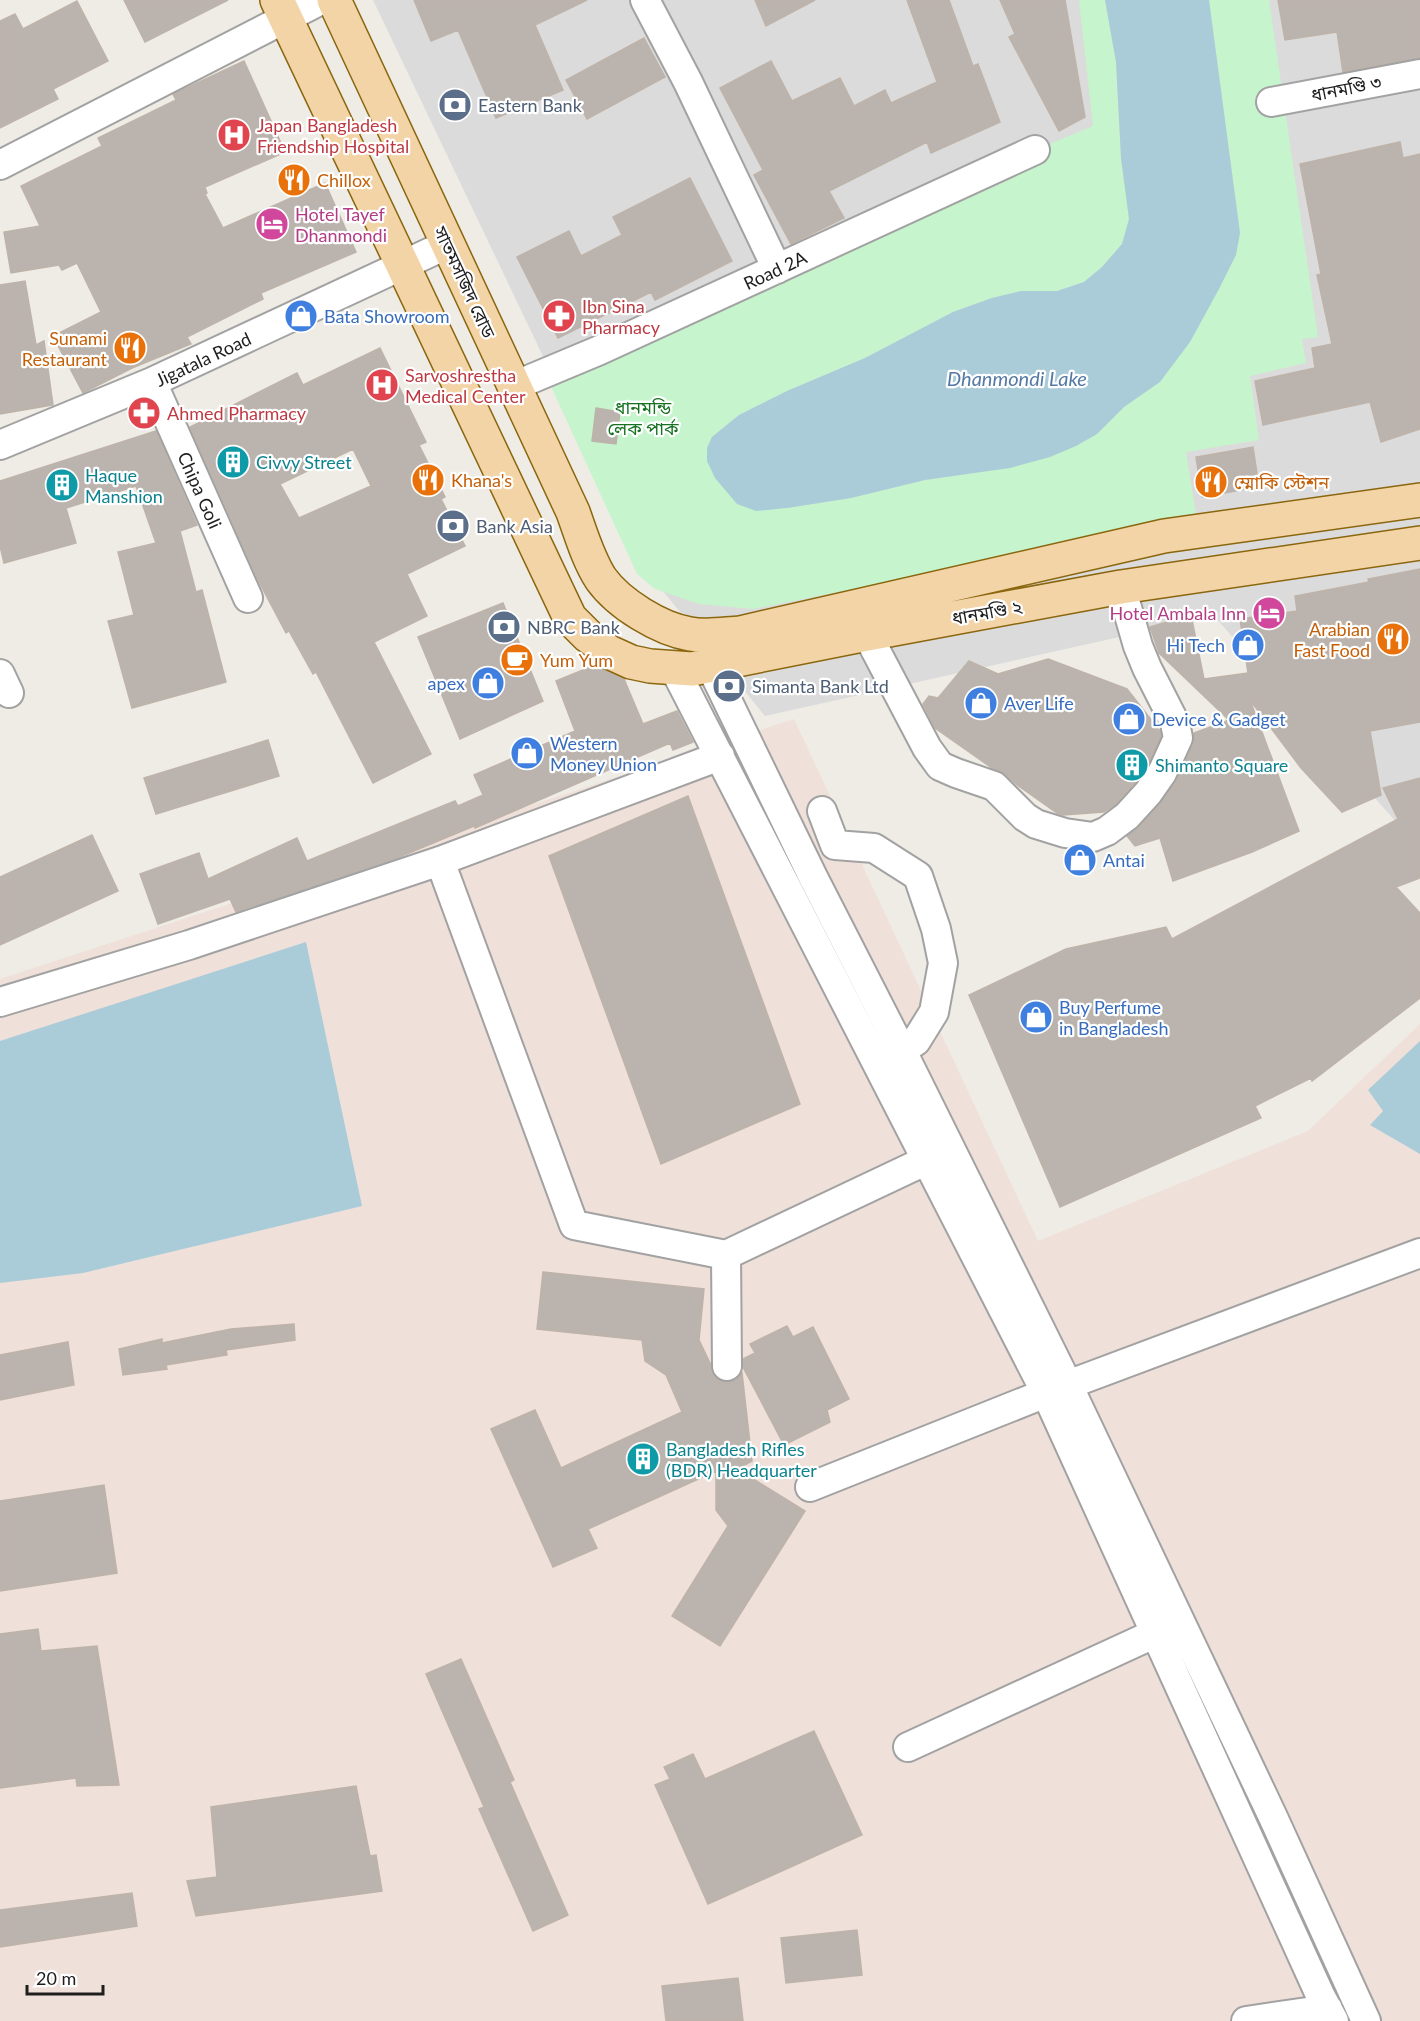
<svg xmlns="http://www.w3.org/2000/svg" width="1420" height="2021" font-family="Lato,'Noto Sans Bengali',sans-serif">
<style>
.residential{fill:#dcdbdb}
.military{fill:#efe0da}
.park{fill:#c6f4cc}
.water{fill:#aaccd8}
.building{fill:#bbb4ae;stroke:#beb3a9;stroke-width:1.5;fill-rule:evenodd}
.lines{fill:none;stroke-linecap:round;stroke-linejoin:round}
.minor-casing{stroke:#a2a2a2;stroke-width:32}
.major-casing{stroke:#8a660e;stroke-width:36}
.minor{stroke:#fff;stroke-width:28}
.major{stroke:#f3d4a6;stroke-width:33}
.labels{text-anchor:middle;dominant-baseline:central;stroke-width:4.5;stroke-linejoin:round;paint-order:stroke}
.street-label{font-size:18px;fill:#1e1e1e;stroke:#fff}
.service-label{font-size:18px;fill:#4e5e75;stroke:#fff;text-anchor:start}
.health-label{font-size:18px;fill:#be3a42;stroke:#fff;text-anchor:start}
.food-label{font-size:18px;fill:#c56008;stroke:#fff;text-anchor:start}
.hotel-label{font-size:18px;fill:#b23c85;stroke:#fff;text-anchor:start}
.shop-label{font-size:18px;fill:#366cbe;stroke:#fff;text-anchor:start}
.park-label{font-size:18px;fill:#167221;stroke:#fff}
.culture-label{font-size:18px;fill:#0d838f;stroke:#fff;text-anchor:start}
.water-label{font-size:20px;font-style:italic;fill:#5479a5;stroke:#fff}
</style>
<rect width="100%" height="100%" fill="#eeece5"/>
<path class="residential" d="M373,0H1420V849L1214,616L765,716L644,568Z"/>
<path class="military" d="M794,719L1038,1241L1308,1131L1420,1024V2021H0V979Z"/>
<path class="park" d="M1079,0H1105L1116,62L1121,158L1129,219L1122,244L1102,267L1084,282L1057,291H1021L992,298L953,312L865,358L787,391L739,415L712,437L707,448V461L787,508L851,498L925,480L1050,457L1097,434L1124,407L1160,381L1240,233L1209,0H1269L1318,337L1302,339L1306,363L1250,376L1259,440L1186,452L1197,520L753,609L699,604L655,589L637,574L549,382L1035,150L1093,126Z"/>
<path class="water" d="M1105,0H1209L1240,233L1236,255L1219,289L1190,342L1160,382L1124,407L1097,434L1076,446L1050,457L1010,468L925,480L851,498L787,508L756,511L737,504L715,478L707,461V448L712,437L739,415L787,391L865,358L953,312L992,298L1021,291H1057L1084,282L1102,267L1122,244L1129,219L1121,158L1116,62Z
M306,942L362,1206L83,1273L0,1283V1041Z
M1420,1041V1154L1370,1125L1383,1111L1368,1090Z"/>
<path class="building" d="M124,0H228L145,42Z
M414,0H587L535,25L563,90L496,118L458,30L431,41Z
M755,0H815L766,26Z
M907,0H949L973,66L978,64L1000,122L931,153L927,142L829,191L844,218L791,244L754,175L763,170L720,88L771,61L792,101L840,78L854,106L885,90L891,103L937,82Z
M1000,0H1065L1085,117L1059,131L1009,37L1015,34Z
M1278,0H1420V58L1343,72L1337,32L1285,40Z
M77,1L108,61L53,89L58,99L0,128V21L15,14L23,29Z
M644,38L665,77L587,119L566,80Z
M244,61L285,152L205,187L207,193L205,194L223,228L325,183L356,252L261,293L263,299L187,337L191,344L132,368L83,393L53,336L101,312L77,263L62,270L59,265L11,273L4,232L40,226L21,186L102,146L98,138L176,100L173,94Z
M1400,142L1403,158L1420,154V429L1381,442L1370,402L1263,425L1255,381L1315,368L1312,348L1332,344L1317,275L1321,274L1300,164Z
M690,178L732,261L655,300L651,292L558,338L517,257L569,231L581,256L622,235L613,217Z
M25,281L36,345L44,341L53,405L0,414V285Z
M380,348L426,442L419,445L445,497L441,499L465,546L407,574L427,616L374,642L431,754L373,783L316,672L313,674L289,631L286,633L259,582L190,427L297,373L303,385ZM353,449L371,486L299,518L280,484Z
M596,408L620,412L616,444L592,441Z
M156,431L197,525L180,531L196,592L202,590L226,682L132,708L108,621L134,615L118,552L156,543L136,486L66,508L76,543L4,563L0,546V481Z
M1253,447L1259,487L1202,497L1196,457Z
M1420,569V722L1370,731L1381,795L1342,812L1301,768L1250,700L1299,831L1252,852L1173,881L1160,838L1135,846L1127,836L1139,827L1160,804L1176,782L1193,745L1194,733L1229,720L1159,653L1150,627L1191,615L1204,679L1248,673L1240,619L1297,611L1295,596L1369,582L1368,579Z
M503,603L543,701L460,739L418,637Z
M1048,659L1127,689L1160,731L1161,736L1148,765L1135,783L1116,804L1104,812L1063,815L1057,813L1016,784L1005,774L992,768L935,728L923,704L929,696L938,698L969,661L998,674Z
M595,665L624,679L643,724L677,711L693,742L673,750L670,743L475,828L474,826L397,858L236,912L230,899L158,924L140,874L199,853L208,879L297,838L307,861L455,801L458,806L483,795L474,775L575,731L556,681Z
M268,740L279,776L156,814L144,778Z
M1420,778V878L1396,887L1420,913V998L1312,1081L1311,1078L1255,1106L1261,1118L1060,1207L969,995L1066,949L1166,927L1172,939L1398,819L1383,788Z
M688,796L800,1104L661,1164L549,856Z
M92,835L118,891L0,945V877Z
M543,1272L704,1289L699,1340L710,1363L713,1374L718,1380L728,1382L736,1380L742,1373L752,1461L737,1469L805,1511L720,1646L672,1616L728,1526L716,1510V1471L588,1529L597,1548L553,1567L491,1429L535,1410L561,1468L682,1412L666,1375L645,1361L642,1340L537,1329Z
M294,1324L295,1340L226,1350L227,1355L166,1365L167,1369L123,1375L119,1349L162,1339V1343L231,1329Z
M787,1326L793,1337L813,1327L849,1399L827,1410L830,1422L784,1445L743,1367V1359L755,1353L750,1344Z
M68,1342L74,1385L0,1400V1355Z
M104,1485L117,1573L0,1591V1501Z
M38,1629L41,1651L97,1646L119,1785L77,1786L76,1778L0,1788V1634Z
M461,1659L514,1780L510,1782L568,1915L533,1931L479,1809L484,1807L426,1674Z
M814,1731L862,1835L708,1904L655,1785L670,1779L664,1767L693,1754L705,1779Z
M356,1786L370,1856L376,1855L382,1891L196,1916L187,1881L217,1877L211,1807Z
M132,1893L137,1926L0,1947V1910Z
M857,1930L862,1975L786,1983L781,1938Z
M738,1978L743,2021H666L662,1986Z"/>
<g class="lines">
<defs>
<path id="minor" d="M645,0L688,82L777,269
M1271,102L1420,74
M0,165L321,0
M152,382L248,598
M514,386L600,350L1035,150
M0,445L152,382L448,244
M867,634L927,748L940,766L956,773L994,786L1025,817L1036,824L1065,833L1093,837L1107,831L1127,816L1148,793L1162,773L1178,738L1175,723L1147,668L1138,646L1121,587
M711,667L813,877L902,1051L1068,1385L1273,1817L1366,2021
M674,668L1046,1393L1321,1997L1334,2021
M0,674L9,693
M822,811L835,845L874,848L918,876L936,929L943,963L934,1012L916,1041L887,1060
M440,861L574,1225L726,1255L944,1152
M0,1002L189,945L440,861L720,756
M726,1255L727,1366
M810,1487L1046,1393L1420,1253
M908,1747L1156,1633
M1246,2021L1328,2009"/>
<path id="major" d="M277,0L570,618L588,636L609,652L631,662L650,666L692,669L867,634L1121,587L1420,543
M334,0L573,512C581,534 588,559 601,579C619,604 660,629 690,634C706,637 723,634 740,633L1164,536L1420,500"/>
</defs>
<use href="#minor" class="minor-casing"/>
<use href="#major" class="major-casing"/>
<use href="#minor" class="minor"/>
<use href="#major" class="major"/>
</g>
<defs>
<symbol id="bank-disc" viewBox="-11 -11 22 22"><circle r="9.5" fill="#5c6f8a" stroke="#fff"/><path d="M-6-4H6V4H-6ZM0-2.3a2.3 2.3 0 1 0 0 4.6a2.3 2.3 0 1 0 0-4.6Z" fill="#fff"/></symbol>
<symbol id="hospital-disc" viewBox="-11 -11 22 22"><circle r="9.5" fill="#e0444e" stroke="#fff"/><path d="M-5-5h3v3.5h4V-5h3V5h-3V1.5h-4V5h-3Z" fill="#fff"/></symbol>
<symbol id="restaurant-disc" viewBox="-11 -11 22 22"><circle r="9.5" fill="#e8710a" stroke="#fff"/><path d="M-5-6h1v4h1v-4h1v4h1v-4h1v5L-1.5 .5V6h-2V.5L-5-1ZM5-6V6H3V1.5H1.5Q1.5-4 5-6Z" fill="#fff"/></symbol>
<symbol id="hotel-disc" viewBox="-11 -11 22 22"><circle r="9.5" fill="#d1479c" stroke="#fff"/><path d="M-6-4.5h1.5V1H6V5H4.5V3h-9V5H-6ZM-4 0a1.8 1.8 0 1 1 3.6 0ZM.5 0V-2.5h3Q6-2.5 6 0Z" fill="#fff"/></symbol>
<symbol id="shop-disc" viewBox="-11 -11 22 22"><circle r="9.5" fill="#3f7fe0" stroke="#fff"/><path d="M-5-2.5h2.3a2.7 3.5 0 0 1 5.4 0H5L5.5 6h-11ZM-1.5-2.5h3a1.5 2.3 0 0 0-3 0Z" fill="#fff"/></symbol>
<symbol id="pharmacy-disc" viewBox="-11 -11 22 22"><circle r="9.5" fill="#e0444e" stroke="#fff"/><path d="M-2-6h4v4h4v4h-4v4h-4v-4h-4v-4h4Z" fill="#fff"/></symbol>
<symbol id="building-disc" viewBox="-11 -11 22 22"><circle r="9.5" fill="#0f9aa8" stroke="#fff"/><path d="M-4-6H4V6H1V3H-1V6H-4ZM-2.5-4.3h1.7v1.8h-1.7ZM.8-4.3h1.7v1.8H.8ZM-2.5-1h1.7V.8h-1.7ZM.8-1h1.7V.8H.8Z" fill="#fff"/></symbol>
<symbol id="cafe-disc" viewBox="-11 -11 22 22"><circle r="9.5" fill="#e8710a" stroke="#fff"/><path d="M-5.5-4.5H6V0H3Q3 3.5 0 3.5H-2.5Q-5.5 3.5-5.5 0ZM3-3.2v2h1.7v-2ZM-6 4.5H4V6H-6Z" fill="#fff"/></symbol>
</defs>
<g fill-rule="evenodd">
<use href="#bank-disc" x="436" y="86" width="38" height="38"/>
<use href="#hospital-disc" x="215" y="116" width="38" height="38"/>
<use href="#restaurant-disc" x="275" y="161" width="38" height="38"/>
<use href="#hotel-disc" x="253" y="205" width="38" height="38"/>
<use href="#shop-disc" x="282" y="297" width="38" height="38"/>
<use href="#pharmacy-disc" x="540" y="297" width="38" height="38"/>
<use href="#restaurant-disc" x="111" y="329" width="38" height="38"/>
<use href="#hospital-disc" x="363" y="366" width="38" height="38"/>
<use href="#pharmacy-disc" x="125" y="394" width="38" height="38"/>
<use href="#building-disc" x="214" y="443" width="38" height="38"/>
<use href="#restaurant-disc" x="409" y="461" width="38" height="38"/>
<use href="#restaurant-disc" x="1192" y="463" width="38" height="38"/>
<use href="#building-disc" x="43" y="466" width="38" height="38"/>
<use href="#bank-disc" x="434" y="507" width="38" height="38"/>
<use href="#hotel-disc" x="1250" y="594" width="38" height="38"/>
<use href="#bank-disc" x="485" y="608" width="38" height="38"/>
<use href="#restaurant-disc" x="1374" y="620" width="38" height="38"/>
<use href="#shop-disc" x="1229" y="626" width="38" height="38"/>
<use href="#cafe-disc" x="498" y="641" width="38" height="38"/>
<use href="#shop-disc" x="469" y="664" width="38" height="38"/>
<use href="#bank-disc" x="710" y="667" width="38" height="38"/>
<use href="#shop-disc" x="962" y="684" width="38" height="38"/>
<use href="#shop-disc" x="1110" y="700" width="38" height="38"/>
<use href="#shop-disc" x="508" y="734" width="38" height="38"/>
<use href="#building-disc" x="1113" y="746" width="38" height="38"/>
<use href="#shop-disc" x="1061" y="841" width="38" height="38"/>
<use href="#shop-disc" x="1017" y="998" width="38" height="38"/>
<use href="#building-disc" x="624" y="1440" width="38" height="38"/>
</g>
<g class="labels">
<g class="street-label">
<text transform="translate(1346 88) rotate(-11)">ধানমণ্ডি ৩</text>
<text transform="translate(775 270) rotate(-25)">Road 2A</text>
<text transform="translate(465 282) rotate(65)">সাতমসজিদ রোড</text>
<text transform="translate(203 359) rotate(-25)">Jigatala Road</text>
<text transform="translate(200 490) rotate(66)">Chipa Goli</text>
<text transform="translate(987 612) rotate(-10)">ধানমণ্ডি ২</text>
</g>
<g class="service-label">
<text x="478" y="105">Eastern Bank</text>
<text x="476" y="526">Bank Asia</text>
<text x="527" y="627">NBRC Bank</text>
<text x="752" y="686">Simanta Bank Ltd</text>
</g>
<g class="health-label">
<text x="257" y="125">Japan Bangladesh<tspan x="257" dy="21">Friendship Hospital</tspan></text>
<text x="582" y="306">Ibn Sina<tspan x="582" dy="21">Pharmacy</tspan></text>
<text x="405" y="375">Sarvoshrestha<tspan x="405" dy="21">Medical Center</tspan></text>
<text x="167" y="413">Ahmed Pharmacy</text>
</g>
<g class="food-label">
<text x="317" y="180">Chillox</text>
<text x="107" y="338" text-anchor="end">Sunami<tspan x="107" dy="21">Restaurant</tspan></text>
<text x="451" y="480">Khana's</text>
<text x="1234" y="482">ম্মোকি স্টেশন</text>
<text x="1370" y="629" text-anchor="end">Arabian<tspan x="1370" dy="21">Fast Food</tspan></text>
<text x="540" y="660">Yum Yum</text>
</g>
<g class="hotel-label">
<text x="295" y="214">Hotel Tayef<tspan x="295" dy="21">Dhanmondi</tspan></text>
<text x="1246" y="613" text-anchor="end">Hotel Ambala Inn</text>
</g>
<g class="shop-label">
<text x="324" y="316">Bata Showroom</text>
<text x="1225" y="645" text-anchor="end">Hi Tech</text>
<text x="465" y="683" text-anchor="end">apex</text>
<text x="1004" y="703">Aver Life</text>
<text x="1152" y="719">Device &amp; Gadget</text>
<text x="550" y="743">Western<tspan x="550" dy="21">Money Union</tspan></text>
<text x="1103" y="860">Antai</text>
<text x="1059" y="1007">Buy Perfume<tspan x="1059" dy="21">in Bangladesh</tspan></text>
</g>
<g class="park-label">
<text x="643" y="407">ধানমন্ডি<tspan x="643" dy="21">লেক পার্ক</tspan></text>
</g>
<g class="culture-label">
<text x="256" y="462">Civvy Street</text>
<text x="85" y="475">Haque<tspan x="85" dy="21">Manshion</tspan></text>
<text x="1155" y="765">Shimanto Square</text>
<text x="666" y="1449">Bangladesh Rifles<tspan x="666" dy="21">(BDR) Headquarter</tspan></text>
</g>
<g class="water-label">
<text x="1017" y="378">Dhanmondi Lake</text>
</g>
</g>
<path d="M27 1985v9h76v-9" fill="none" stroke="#1e1e1e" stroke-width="3"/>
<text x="36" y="1985" font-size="18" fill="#1e1e1e" stroke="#ffffff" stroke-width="4.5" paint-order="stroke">20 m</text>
</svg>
